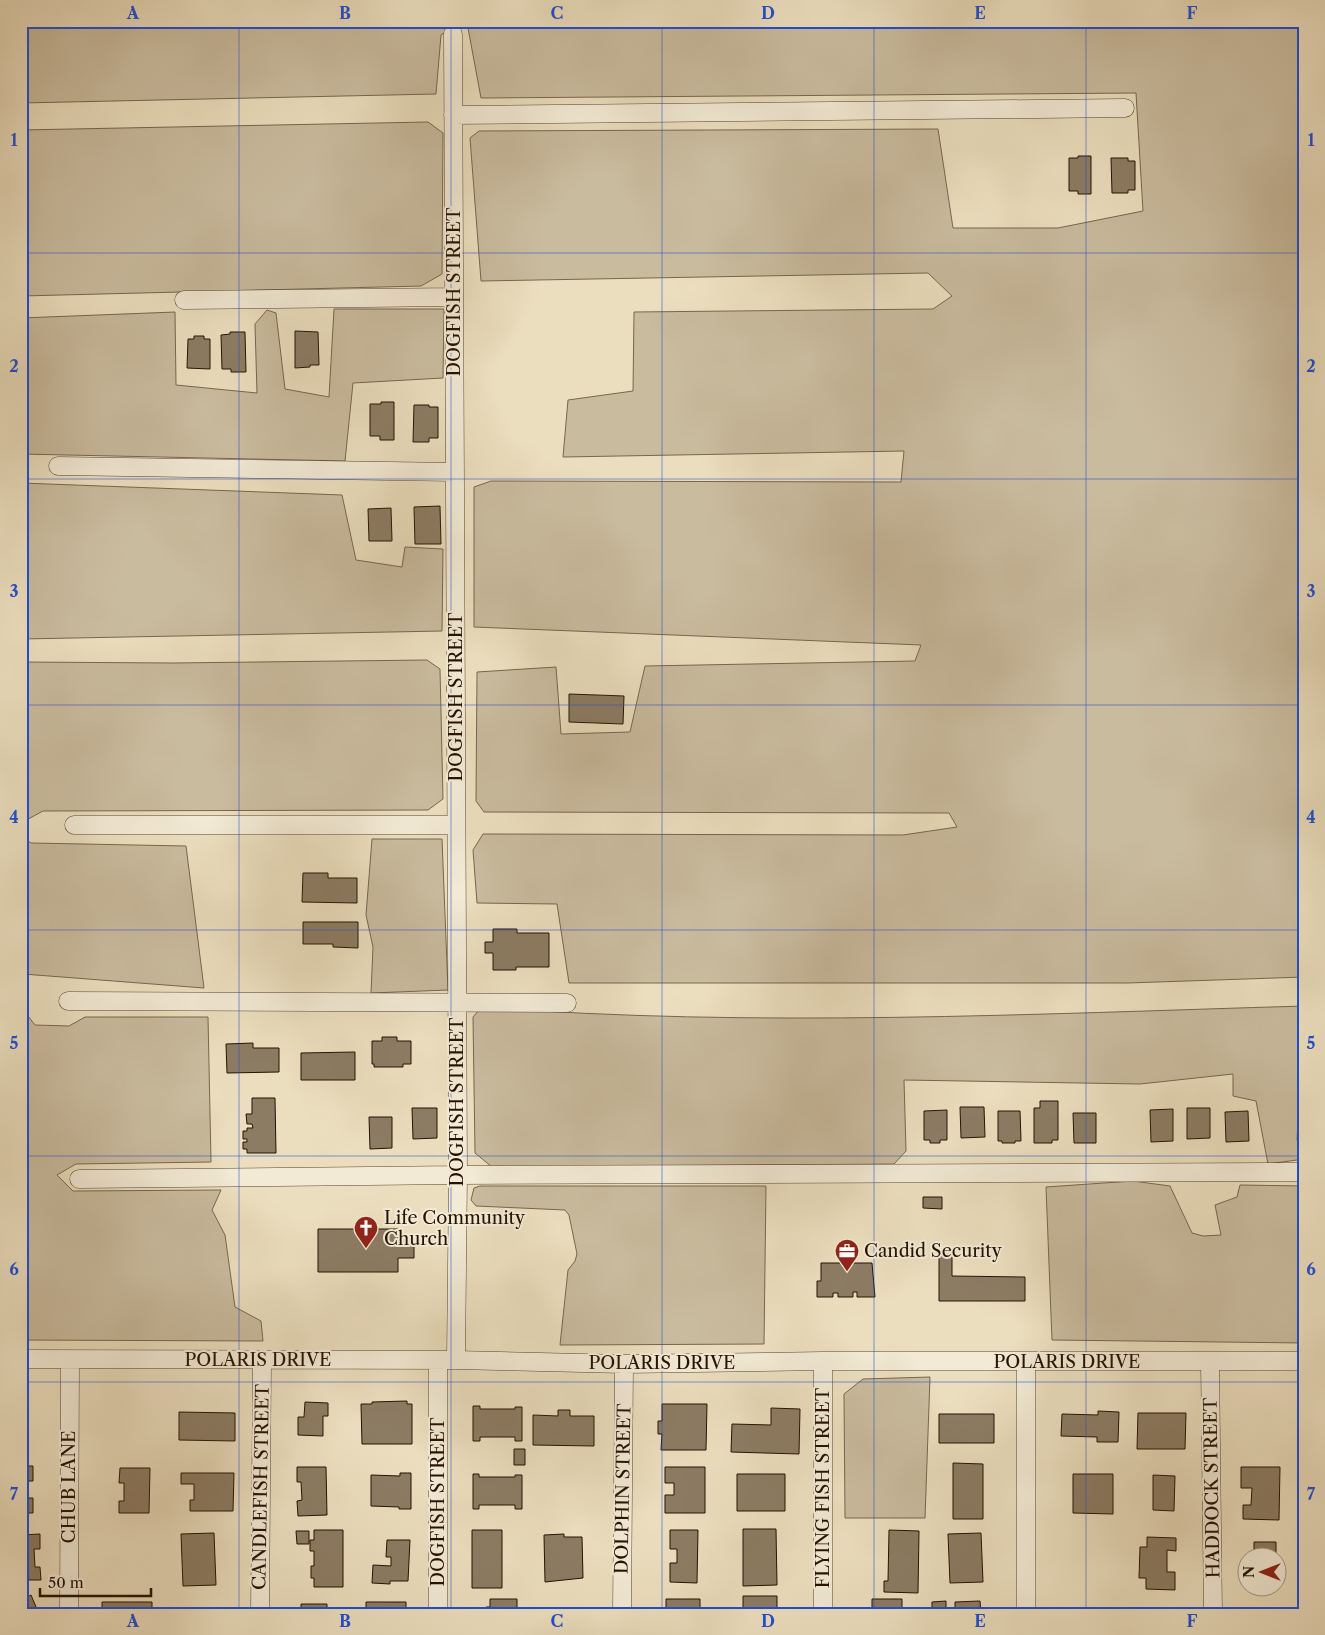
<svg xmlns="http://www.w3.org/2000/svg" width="1325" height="1635" font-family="'Libre Caslon Text',serif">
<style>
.green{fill:#c9bb9e;stroke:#776650}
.building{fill:#8c7c64;stroke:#251202}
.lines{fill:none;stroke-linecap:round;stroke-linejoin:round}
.street-casing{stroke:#564531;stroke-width:19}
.street{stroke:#f2ead5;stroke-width:18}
.grid{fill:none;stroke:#1d4ed8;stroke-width:1;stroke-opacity:0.55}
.labels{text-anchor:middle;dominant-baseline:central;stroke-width:4;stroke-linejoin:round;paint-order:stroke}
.street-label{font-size:18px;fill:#251202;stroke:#f2ead5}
.poi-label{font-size:18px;fill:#251202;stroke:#f2ead5;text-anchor:start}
.neatline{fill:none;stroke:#1d4ed8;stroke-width:2}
.grid-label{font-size:16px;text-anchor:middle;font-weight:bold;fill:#1d4ed8}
</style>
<rect width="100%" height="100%" fill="#ebdebe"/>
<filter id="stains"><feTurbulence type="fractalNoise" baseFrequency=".004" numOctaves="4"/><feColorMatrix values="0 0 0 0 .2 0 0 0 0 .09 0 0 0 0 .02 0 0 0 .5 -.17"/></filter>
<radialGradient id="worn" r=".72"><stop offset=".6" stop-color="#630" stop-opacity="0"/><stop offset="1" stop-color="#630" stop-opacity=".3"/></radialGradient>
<path class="green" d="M21,21H1304V977L1128,983H569L557,904L477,903L473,850L483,834L903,835L957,827L949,813L484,812L476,801L477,672L556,667L561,734L630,732L645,666L915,661L921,645L474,627V487L491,481L901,482L904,451L563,457L568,400L633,391L634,312L933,309L952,296L928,273L481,281L470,138L479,131L938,129L953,228H1058L1143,211L1136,93L481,98L468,28L453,27L441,35L436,94L21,103Z
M428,122L443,133L442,274L421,286L21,296V130Z
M334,309H444L443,378L353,383L345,461L21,454V318L175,312L176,385L257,393L255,324L267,310L276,313L285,389L329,397Z
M21,483L342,495L356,560L402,567L405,547L443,549L442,631L21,639Z
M427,660L440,669L443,799L428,810L43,811L21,823V662L173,663Z
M21,836L31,843L186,846L204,988L23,974L21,979Z
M372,839H442L448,990L371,993L373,947L366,915Z
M1304,1006V1088H1300L1297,1140L1304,1153V1159L1268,1164L1256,1101L1233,1096V1074L1140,1084L904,1080L906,1151L894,1164L492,1167L475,1153L473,1017L482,1007C756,1028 1030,1014 1304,1006Z
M21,1007L35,1025L69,1026L85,1017H208L211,1162L76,1164L57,1175L73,1191L221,1190L212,1210L225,1235L235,1307L261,1321L263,1341L21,1340Z
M1133,1181L1170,1186L1192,1233L1203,1236L1221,1235L1215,1205L1237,1197L1240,1185L1304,1186V1343L1052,1340L1046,1187Z
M480,1186H766L764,1344L560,1345L568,1270L575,1261L577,1254L569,1215L565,1210L476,1206L471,1200L474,1188Z
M930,1377L925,1518H845L844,1394L863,1379Z"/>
<path class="building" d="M1078,156H1091V194H1078V191H1069V158H1078Z
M1111,158H1128V161H1135V190H1128V193H1112Z
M295,331L318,332L319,365H310V367L295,368Z
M230,332H245L246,372H231V369H222L221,335L230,334Z
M194,336H204V339H210V369L187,368L188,339H194Z
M381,402H394V440H380V436H370V404H381Z
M414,405H429V407H438V438H429V442H413Z
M440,506L441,544H415L414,507Z
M391,508L392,541H369L368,509Z
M569,694L624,696L623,724L569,722Z
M303,873H328V878H357V903L302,902Z
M303,922H358V948L333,947V944H303Z
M493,929H517V933H549V967H516V970H493V953H485V942H493Z
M382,1037H397V1041H411V1064H403V1067H374V1064H372V1041H382Z
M253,1043V1048H279V1072L227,1073L226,1044Z
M355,1052V1080H301V1053Z
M252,1098H275L276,1153H247V1149H243V1142H247V1139H243V1131H247V1128H253L252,1124H247L246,1114H252Z
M1040,1101H1058V1140H1052V1143H1034V1108H1040Z
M960,1107H984L985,1137L961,1138Z
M412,1108H437V1138L413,1139Z
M1187,1108H1210V1138L1187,1139Z
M1173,1109V1141L1151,1142L1150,1110Z
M947,1110V1140H940V1143H930V1140H924V1111Z
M998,1111H1020L1021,1141H1015V1143H1002V1141H998Z
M1248,1111L1249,1141L1226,1142L1225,1112Z
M1302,1112H1304V1144H1303Z
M1073,1113H1096V1143H1074Z
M369,1117H392V1148L370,1149Z
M923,1197H942V1209L923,1208Z
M318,1229H398V1241H414V1258H398V1272H318Z
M939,1254H952V1276L1025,1277V1301H939Z
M821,1263H872L875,1297H857V1292H853V1297H838V1293H833V1297H817V1281H821Z
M407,1401V1404H412V1444H362L361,1404H372V1402Z
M305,1402L328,1403V1416H323V1436L298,1435V1417H304Z
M662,1404H707L706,1450H661L662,1434H658V1421H662Z
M473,1406H480V1409H515V1407H522V1441H515V1437H480V1441H473Z
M771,1408L800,1409L799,1454L731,1452L732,1424L771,1425Z
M558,1410H570V1416H594V1446L533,1445V1415L558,1416Z
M1098,1411L1119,1412L1118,1442H1097V1437L1061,1436L1062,1414L1098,1415Z
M179,1412L235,1413V1441L179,1440Z
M1138,1413H1186L1185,1449H1137Z
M939,1414H994V1443H939Z
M514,1449H525V1465H514Z
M953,1463L983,1464V1519H953Z
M21,1466H33V1481H28L27,1498H33V1513H21Z
M297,1467H326L327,1515L298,1516L297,1501L302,1500L301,1482H297Z
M665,1467H705V1513H665V1495H674V1483H665Z
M1241,1467H1280L1279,1520L1243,1519V1505H1251L1252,1488H1241Z
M120,1468H150L149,1513H119V1501H124V1483H119Z
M181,1473H234L233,1511H190V1500H194V1484H181Z
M400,1473H411V1509H399V1507L371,1506V1475L400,1476Z
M473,1474H479V1477H515V1475H522V1509H515V1505H479V1509H473Z
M737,1474H785V1511H737Z
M1073,1474H1113V1514L1073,1513Z
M1153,1475L1175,1476L1174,1511L1153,1510Z
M743,1529H776L777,1585L743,1586Z
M314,1530H343V1587H314V1578H311V1566H314V1551H310V1540H314Z
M472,1530H502V1588H472Z
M670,1530H698L697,1583L670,1582V1563H677V1549H670Z
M889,1530L919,1531L918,1593L884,1592V1581H888Z
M296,1531H309V1544H297Z
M214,1533L216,1585L183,1586L181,1534Z
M981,1533L983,1582L950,1583L948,1534Z
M40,1534V1549H34L35,1567H40L41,1580H21V1535Z
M564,1534V1537H582L583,1578L545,1582L544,1535Z
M1147,1537L1176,1538V1551L1167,1550V1572H1175V1590L1146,1589V1578H1139L1140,1547H1147Z
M387,1540H410L408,1581H390V1584L372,1583L373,1565L391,1566V1557H386Z
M1254,1542H1276V1558H1254Z
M31,1595L39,1614H21V1600Z
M743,1596H777V1614H743Z
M490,1599H517V1614H486V1607H490Z
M666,1599H700V1614H666Z
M872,1599H902V1614H872Z
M946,1601V1612L955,1611V1602L980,1601L981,1614H932V1602Z
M102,1602H152V1614H102Z
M366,1602H406V1614H366Z
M301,1604H327V1613L335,1614H301Z
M544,1609L585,1611V1614H544Z
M1258,1609H1291V1614H1257Z
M182,1613H233V1614H182Z"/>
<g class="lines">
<defs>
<path id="street" d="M453,34L458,1175L456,1360
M453,115L1125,108
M184,300L454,297
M58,466L455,472
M74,825H456
M68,1001L567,1003
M79,1179L458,1175L1304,1172
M21,1359L456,1360L624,1364L823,1361H1304
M438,1360V1614
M823,1361V1614
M1210,1361L1213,1614
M1026,1362V1614
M69,1614L70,1360
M260,1614L262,1360
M622,1614L624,1364"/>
</defs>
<use href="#street" class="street-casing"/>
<use href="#street" class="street"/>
</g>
<path class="grid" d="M239,21V1614M451,21V1614M662,21V1614M874,21V1614M1086,21V1614M21,253H1304M21,479H1304M21,705H1304M21,930H1304M21,1156H1304M21,1382H1304"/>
<defs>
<symbol id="church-pin" viewBox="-11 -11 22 30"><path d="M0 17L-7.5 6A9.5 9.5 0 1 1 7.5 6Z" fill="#8f2418" stroke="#f2ead5"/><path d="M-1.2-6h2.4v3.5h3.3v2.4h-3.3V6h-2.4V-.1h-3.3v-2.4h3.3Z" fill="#fff"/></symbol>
<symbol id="office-pin" viewBox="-11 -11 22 30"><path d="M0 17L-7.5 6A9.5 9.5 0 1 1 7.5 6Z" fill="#8f2418" stroke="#f2ead5"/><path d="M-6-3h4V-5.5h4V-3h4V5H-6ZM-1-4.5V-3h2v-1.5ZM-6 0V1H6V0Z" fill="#fff"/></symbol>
</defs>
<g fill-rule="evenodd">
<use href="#church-pin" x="352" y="1214" width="28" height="38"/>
<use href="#office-pin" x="833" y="1237" width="28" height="38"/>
</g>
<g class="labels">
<g class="street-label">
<text transform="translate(454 292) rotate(-90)">DOGFISH STREET</text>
<text transform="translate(456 697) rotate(-90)">DOGFISH STREET</text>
<text transform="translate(457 1102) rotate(-90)">DOGFISH STREET</text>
<text x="258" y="1360">POLARIS DRIVE</text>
<text x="1067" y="1362">POLARIS DRIVE</text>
<text x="662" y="1363">POLARIS DRIVE</text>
<text transform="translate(69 1487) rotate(-90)">CHUB LANE</text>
<text transform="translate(261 1487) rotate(-89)">CANDLEFISH STREET</text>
<text transform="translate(823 1488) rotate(-90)">FLYING FISH STREET</text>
<text transform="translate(1212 1488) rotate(-91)">HADDOCK STREET</text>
<text transform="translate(623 1489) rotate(-89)">DOLPHIN STREET</text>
<text transform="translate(438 1502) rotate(-90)">DOGFISH STREET</text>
</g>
<g class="poi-label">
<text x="384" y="1218">Life Community<tspan x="384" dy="21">Church</tspan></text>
<text x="864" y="1251">Candid Security</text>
</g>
</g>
<rect width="1325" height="1635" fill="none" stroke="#ebdebe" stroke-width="55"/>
<g transform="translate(1262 1572) rotate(270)"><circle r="24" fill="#f2ead5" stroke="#a09481"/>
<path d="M0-4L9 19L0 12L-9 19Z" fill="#8f2418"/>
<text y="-8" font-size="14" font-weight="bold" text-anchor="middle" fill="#251202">N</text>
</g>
<path d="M40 1588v8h111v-8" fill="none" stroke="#251202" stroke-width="2.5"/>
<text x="48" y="1588" font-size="15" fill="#251202" stroke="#f2ead5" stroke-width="4" paint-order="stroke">50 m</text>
<rect x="28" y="28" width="1270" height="1580" class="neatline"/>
<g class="grid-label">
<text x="133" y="19">A</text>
<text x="345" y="19">B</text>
<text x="557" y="19">C</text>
<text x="768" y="19">D</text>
<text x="980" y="19">E</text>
<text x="1192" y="19">F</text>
<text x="14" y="146">1</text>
<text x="1311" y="146">1</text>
<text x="14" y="372">2</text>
<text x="1311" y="372">2</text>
<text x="14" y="597">3</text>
<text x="1311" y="597">3</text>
<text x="14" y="823">4</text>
<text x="1311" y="823">4</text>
<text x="14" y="1049">5</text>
<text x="1311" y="1049">5</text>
<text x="14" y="1275">6</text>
<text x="1311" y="1275">6</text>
<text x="14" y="1500">7</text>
<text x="1311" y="1500">7</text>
<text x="133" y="1627">A</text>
<text x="345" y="1627">B</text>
<text x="557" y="1627">C</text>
<text x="768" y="1627">D</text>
<text x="980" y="1627">E</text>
<text x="1192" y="1627">F</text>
</g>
<rect width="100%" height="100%" filter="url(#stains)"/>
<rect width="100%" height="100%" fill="url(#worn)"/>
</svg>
